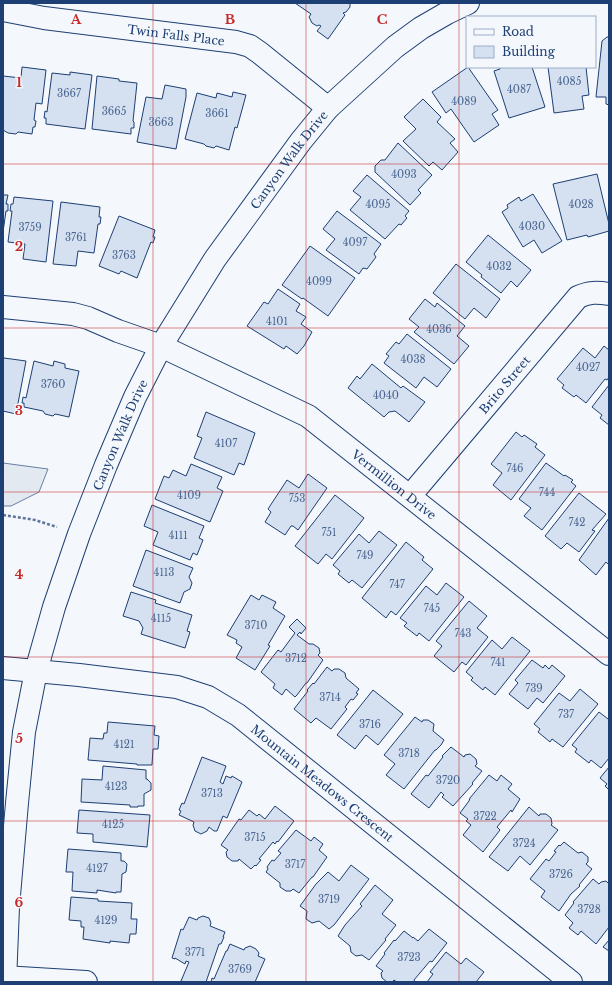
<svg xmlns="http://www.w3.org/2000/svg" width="612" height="985" font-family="'Libre Baskerville',serif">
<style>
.green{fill:#e3e9f0;stroke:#687fa3}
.building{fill:#d5e0f0;stroke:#1d3f73}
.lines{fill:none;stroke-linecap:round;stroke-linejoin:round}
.minor-casing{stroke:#1d3f73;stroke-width:24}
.path{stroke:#5e769c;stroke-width:2.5;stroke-dasharray:3 2;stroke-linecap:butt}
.minor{stroke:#f4f7fb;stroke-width:22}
.grid{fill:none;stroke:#c62828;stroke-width:1;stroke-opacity:0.55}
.labels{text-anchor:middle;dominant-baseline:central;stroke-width:3;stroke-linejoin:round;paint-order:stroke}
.number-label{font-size:10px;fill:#4b6792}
.street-label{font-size:12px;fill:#1d3f73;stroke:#f4f7fb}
.grid-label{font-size:13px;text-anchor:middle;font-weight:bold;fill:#c62828;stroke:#f4f7fb;stroke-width:3;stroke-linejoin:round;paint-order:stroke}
</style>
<rect width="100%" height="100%" fill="#f4f7fb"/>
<path class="green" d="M3,463L48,469L39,492L11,506H3Z"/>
<path class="building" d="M295,3H350V7L346,12L343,13L345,15L328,39L317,31L321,26L319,25L317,26L312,23L309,17L311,14Z
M607,37H609V105L606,104V97H596L602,41Z
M22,67L46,70L42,104L36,103L34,120L36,121L35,127H33L32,134L18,132L16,134L8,133L3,130V76L21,78Z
M468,67L498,110L492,114L499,125L474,142L451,109L446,113L432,92Z
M499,67H532L545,107L509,118L494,71L500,69Z
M548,67H586L589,95L582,96L584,109L554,113Z
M70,72L92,75L85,129L46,124V118H44L45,111L47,112L52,73L70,75Z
M97,76L119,79V81L137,83L133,121L134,122V128H131V134L92,129Z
M165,85L186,89V97L176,149L137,142L146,97L162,99Z
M233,92L246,95L237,128L235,127L229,150L216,146L214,148L206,146L204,144L185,139L197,93L216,98L217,93L232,97Z
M423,99L441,117L437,122L455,139L450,143L458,152L442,170L433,162L429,166L403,141L416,129L404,117Z
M398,143L432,175L418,190L421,193L410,205L375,172V166L381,160H385Z
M597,174L609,224V231L588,237L587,235L567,240L553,184Z
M367,175L409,211L405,216L407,218L401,225L399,224L385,239L350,210L361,197L353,191Z
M533,194L562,241L542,253L534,240L523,247L502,212L508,208L507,205L519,197L521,201Z
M3,195H8L6,204H8V211H6L3,232Z
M14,197L53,201L46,262L23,259L25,244L8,242L12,211H10L11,204H13Z
M61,202L100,207L99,217H101L100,224H98L94,253L78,251L76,266L53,264Z
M337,211L381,244L374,254L376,257L367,269L363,268L359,274L326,250L335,239L323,229Z
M119,216L155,230L153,237H155L153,243L151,242L137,278L121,271L119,274L99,266Z
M488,235L531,270L517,287L511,281L501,293L481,277L482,275L466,262Z
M310,246L355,278L328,316L303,298L302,299L282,285Z
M456,264L500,299L486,318L474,308L465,319L433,293Z
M278,289L300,304L296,311L306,317L301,324L312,332L304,346L297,354L286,346L284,349L247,326L264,302L268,304Z
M425,299L435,307L437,303L465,326L457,336L469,346L454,364L414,332L419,327L409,319Z
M407,334L451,369L437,387L424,377L416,388L384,363L389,356L386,354L396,342L399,344Z
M604,346L609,350V377L607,380L605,379L586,403L576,395L574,397L562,388L564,385L557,379L583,348L595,358Z
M4,358L26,361L16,414L3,411V360Z
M34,361L53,366L54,361L65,364V368L79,371L69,417L55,414L53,416L45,414L43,411L24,407V403H22L23,397L26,398Z
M372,364L401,388L403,386L425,402L409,422L395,411L389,412L384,417L348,388L357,376L360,379Z
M609,385V425L600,418L602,415L592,407Z
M206,412L255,433L244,465L239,463L234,475L194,458L202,438L197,436Z
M516,432L522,437L524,435L537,444L535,447L545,455L511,500L493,485L502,473L491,464Z
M546,463L564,476L565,475L573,480L571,482L576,486L542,530L524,516L531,508L519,499Z
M191,464L222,477L217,488L223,491L210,522L155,499L164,476L169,478L173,470L186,476Z
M308,474L327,488L298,530L293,526H291L285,535L265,522L271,512L268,509L287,480L299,488Z
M579,493L606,514L592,530L595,531L579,552L567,543L561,549L545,536Z
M335,495L364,518L332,559L326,554L318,564L295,546Z
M152,505L204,526L199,538L203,540L197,555L193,553L190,560L153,545L158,532L144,526Z
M609,518V565L606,562L596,575L579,560Z
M379,531L397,545L362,588L352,580L349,583L338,574L340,571L333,565L359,534L369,543Z
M406,542L424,557L422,560L433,569L396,615L391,611L386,618L362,598Z
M146,550L193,568L189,577L192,583L190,589L184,592L180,603L133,586Z
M446,583L464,597L429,641L419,633L417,636L404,626L407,623L400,618L426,586L437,595Z
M131,592L156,600L155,603L192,615L187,631L190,632L185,648L141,634L143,628L139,621L123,616Z
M251,595L259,600L262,595L276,602L273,608L285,616L268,645L270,646L255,670L236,658L242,647L236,643L237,640L227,635Z
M469,601L487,616L477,628L488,637L466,665L462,662L454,672L434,656L442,646L436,641Z
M297,619L306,628L301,634L300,632L297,635L309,644H313L319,648L320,653L318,655L323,660L307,683H306L297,695L295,697L286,689L282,695L273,688L275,684L261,672L278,650L281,652L295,633L289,627Z
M512,637L530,651L495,695L485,687L483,690L471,680L473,678L466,672L492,640L502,649Z
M532,660L543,668L545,665L549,669L552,665L565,676L543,703L537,698L528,709L509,694L518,683L515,680Z
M327,667L332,671L334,669H339L345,673L346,678L359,689L356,693L358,694L353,700L351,699L345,707L347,709L331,729L316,718L311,723L294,709L308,691L307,690L313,683L314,684Z
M580,689L598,704L563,747L552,739L550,742L538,732L540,729L534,724L559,693L570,701Z
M373,690L403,714L378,745L366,735L355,749L337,735Z
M599,712L608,719L609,718V758L601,768L591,760L589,763L575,752L577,749L572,745Z
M415,717L422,722L423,720H428L434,724L433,731L444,740L441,745L436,750H435L404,789L386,775L395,764L384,755Z
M108,722L155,726L154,735L159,736L158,749H153L152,765H137V764L88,760L90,738L103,739L104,733H107Z
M451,747L464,757L465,755L470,754L476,759L477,764L475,766L482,771L472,783L473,784L453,806L442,797L444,795L441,792L429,808L411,794L426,775L428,776L443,757L442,756Z
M202,757L226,766L220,782L223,784L226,776L231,778L232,776L242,782L227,818L223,816L217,831H214L209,827L207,831L201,834L195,831L193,825L194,822L179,815L181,811L179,810L182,803L184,804Z
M103,766L146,770V779H147L151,783V790L144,794V806H138V807H130V805L81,802L82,779L102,780Z
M609,767V790L605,786L607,784L600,778Z
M489,775L497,781L501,775L512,784L508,789L520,799L512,812L511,810L497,827L500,830L483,852L463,835L471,825L466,821L468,819L460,813L469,801L470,798Z
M275,806L294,821L278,842L277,841L275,844L273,842L259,859L261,860L256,866L255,865L251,869L239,859L238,861H232L227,857L226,852L228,850L221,845L239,819L241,820L249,810L257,816L259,814L265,819Z
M529,807L539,816L540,814H546L551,818L552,824L551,825L558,830L530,865L520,856L508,871L489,857Z
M79,810L150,815L147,847L93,842V834L77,833Z
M296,830L311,841L314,837L323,844L319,850L327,857L313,877H312L299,893L293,889L291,891H286L280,887V883L266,872L268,869L267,867L272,860L274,861L281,853L278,851Z
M564,842L578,853L582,852L588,857V862L586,864L592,869L579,885L580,886L571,894L559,911L541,897L545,891L530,879L546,859L549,861L556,852L554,851L559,845L560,846Z
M68,849L121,853V861H124L127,864L126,872L122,874L121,892H116V893L97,890V893L72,891L73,872H66Z
M351,865L369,879L334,925L329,929L319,921L312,923L306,919L307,911L300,906L316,884L328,872L339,881Z
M593,879L599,884L601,882L606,881L609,884V927L596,944L581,931L578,935L569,928L573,923L565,915L574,903L573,902Z
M375,885L393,900L382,914L396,925L385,939L386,940L369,960L362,955L356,956L351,952L350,946L338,936L345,925L362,906L360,904Z
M71,897L98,899V901L132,903L131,919H137L136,934H130L129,943L110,941V943L83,939L84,927H81V921L69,920Z
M203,916L209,918L211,923L210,926L225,932L223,937H224L221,944H219L206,982H185L181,981L189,962L186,961L185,964L175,958V959L172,958L181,929L183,930L189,917L197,920L198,918Z
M429,929L447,943L432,962L430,961L414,980L415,982H397L394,980L392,982H387L382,978L381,973L383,971L376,966L385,954L384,953L394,940L395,941L404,931L413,938V937L418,941Z
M609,940V951L603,947Z
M230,944L244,950L245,948L250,946L256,949L259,953L258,956L265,959L255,982H211L212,978L214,979L226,951H227Z
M446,952L461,964L466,958L484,972L476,982H427L433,974L430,972Z"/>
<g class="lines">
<defs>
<g id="minor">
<path id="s1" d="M3,10L44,18L236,42L250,46L260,53L328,108"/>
<path id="s2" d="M3,307L73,314L88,318L118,331L161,346L308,416L609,654"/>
<path id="s3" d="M410,496L578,297C589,292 597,292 609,294"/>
<path id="s4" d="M3,668L79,675L177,687L208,697L238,715L571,982"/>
<path d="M3,977L86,982"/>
<path id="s5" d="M5,982L8,907L17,803L24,732L36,671L54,607L79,534L106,465L135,397L161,346L215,259L301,141L328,108L395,47L421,28L447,13L468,3"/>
</g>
</defs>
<use href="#minor" class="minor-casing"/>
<path class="path" d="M3,515L35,520L57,527"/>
<use href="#minor" class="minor"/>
</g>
<path class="grid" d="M153,3V982M306,3V982M459,3V982M3,164H609M3,328H609M3,492H609M3,657H609M3,821H609"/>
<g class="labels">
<g class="number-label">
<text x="569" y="81">4085</text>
<text x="519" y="89">4087</text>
<text x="69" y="93">3667</text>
<text x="464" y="101">4089</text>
<text x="114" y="111">3665</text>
<text x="217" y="113">3661</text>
<text x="161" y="122">3663</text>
<text x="404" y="174">4093</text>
<text x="378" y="204">4095</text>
<text x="581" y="204">4028</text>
<text x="532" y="226">4030</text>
<text x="30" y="227">3759</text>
<text x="76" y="237">3761</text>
<text x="355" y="242">4097</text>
<text x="124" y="255">3763</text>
<text x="499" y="266">4032</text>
<text x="319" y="281">4099</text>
<text x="277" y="321">4101</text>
<text x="439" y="329">4036</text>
<text x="413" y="359">4038</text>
<text x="588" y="367">4027</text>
<text x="53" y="384">3760</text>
<text x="386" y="395">4040</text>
<text x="226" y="443">4107</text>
<text x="515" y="468">746</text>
<text x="547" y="492">744</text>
<text x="189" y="495">4109</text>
<text x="297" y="498">753</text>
<text x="577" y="522">742</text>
<text x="329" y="532">751</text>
<text x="178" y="535">4111</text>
<text x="365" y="555">749</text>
<text x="164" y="572">4113</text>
<text x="397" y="584">747</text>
<text x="432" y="608">745</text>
<text x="161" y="618">4115</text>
<text x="256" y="625">3710</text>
<text x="463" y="633">743</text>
<text x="296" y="658">3712</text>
<text x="498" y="662">741</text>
<text x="534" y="688">739</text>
<text x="330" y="697">3714</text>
<text x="566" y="714">737</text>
<text x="370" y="724">3716</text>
<text x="124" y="744">4121</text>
<text x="409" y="753">3718</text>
<text x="448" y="780">3720</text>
<text x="116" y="786">4123</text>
<text x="212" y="793">3713</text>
<text x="485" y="816">3722</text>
<text x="113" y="824">4125</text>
<text x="255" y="837">3715</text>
<text x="524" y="843">3724</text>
<text x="295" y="864">3717</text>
<text x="97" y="868">4127</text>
<text x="561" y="874">3726</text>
<text x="329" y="899">3719</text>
<text x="589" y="909">3728</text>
<text x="106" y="920">4129</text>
<text x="195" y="952">3771</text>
<text x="409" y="957">3723</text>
<text x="240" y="969">3769</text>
</g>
<g class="street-label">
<text stroke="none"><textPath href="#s1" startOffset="175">Twin Falls Place</textPath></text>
<text stroke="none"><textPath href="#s5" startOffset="888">Canyon Walk Drive</textPath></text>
<text stroke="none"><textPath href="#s3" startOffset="146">Brito Street</textPath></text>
<text stroke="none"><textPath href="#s5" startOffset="564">Canyon Walk Drive</textPath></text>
<text stroke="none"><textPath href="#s2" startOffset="437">Vermillion Drive</textPath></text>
<text stroke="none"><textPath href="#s4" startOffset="351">Mountain Meadows Crescent</textPath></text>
</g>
</g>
<g class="grid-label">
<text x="76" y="24">A</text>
<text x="230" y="24">B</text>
<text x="382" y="24">C</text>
<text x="19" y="87">1</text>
<text x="19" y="251">2</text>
<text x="19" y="415">3</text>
<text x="19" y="579">4</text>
<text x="19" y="743">5</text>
<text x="19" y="907">6</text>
</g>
<rect width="612" height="985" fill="none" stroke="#1d3f73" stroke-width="8"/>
<rect x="466" y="16" width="130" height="52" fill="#f4f7fb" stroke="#9eadc5"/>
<rect x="474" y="29" width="20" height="6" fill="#f4f7fb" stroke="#9eadc5"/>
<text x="502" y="36" font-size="12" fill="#1d3f73">Road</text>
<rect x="474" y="46" width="20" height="12" fill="#d5e0f0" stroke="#9eadc5"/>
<text x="502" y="56" font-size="12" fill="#1d3f73">Building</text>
</svg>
